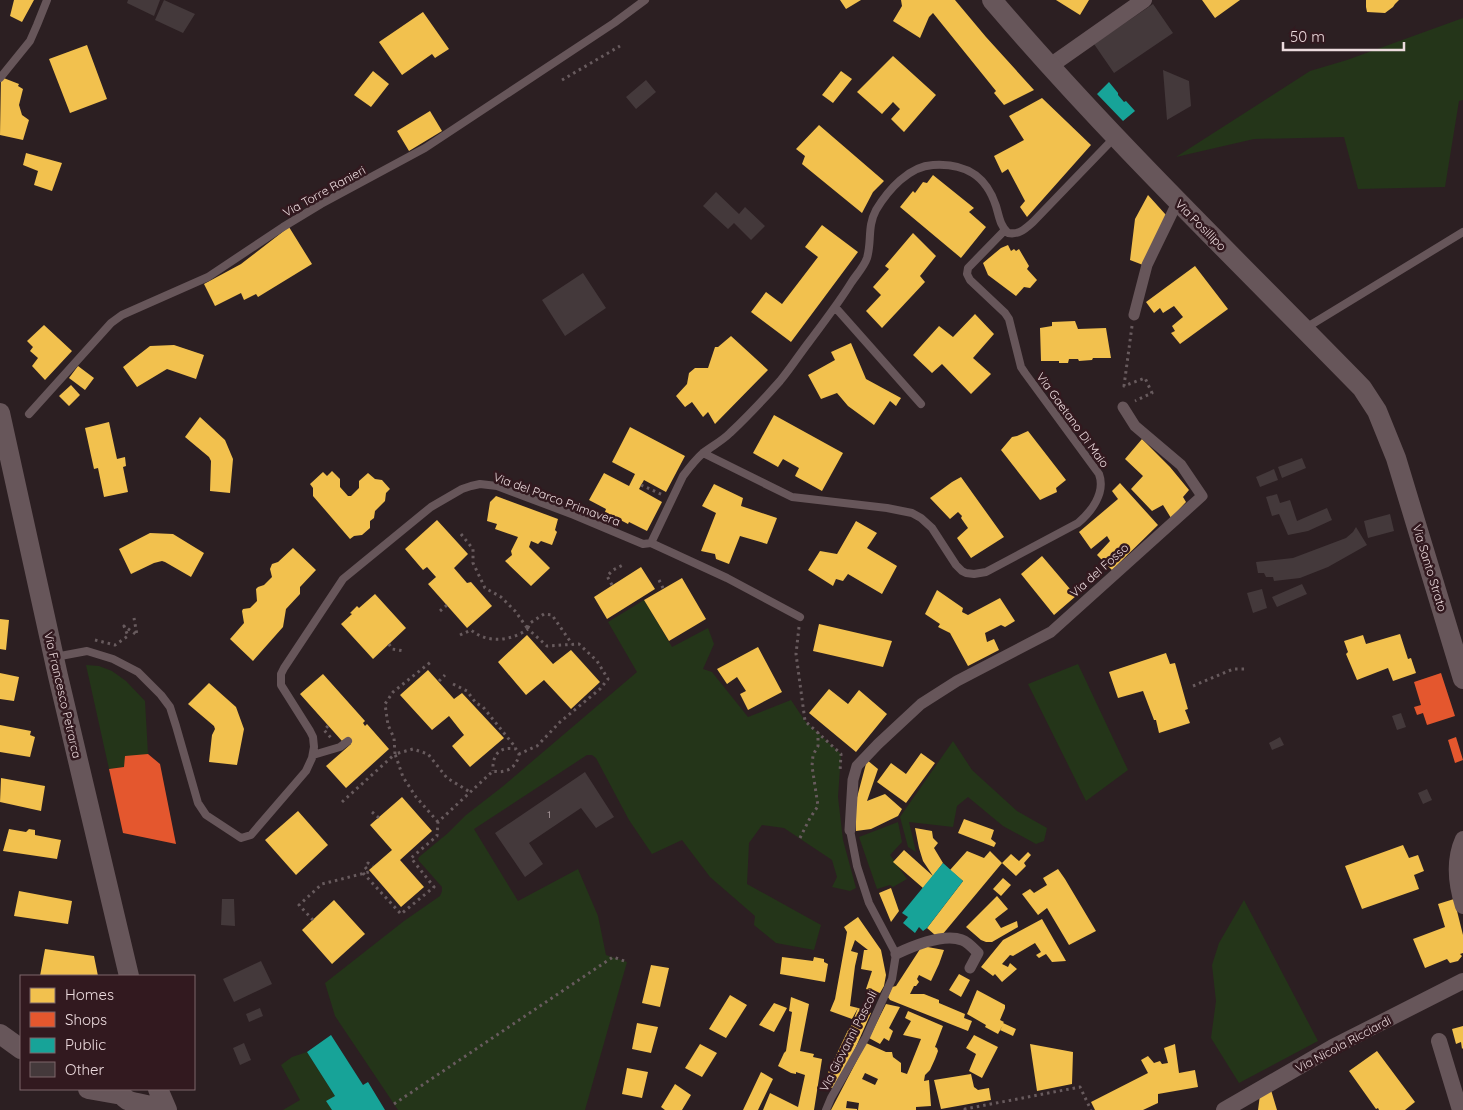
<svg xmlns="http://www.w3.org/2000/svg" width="1463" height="1110" font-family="Quicksand,sans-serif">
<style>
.green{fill:#243519}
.homes{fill:#f2c14e;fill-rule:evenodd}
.shops{fill:#e4572e}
.public{fill:#17a398}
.building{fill:#44393b}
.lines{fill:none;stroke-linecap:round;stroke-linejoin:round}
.path{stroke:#685b5e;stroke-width:3;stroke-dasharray:2.5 4;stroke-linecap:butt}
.service{stroke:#67565a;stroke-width:8}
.pedestrian{stroke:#67565a;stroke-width:11}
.minor{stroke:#67565a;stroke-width:16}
.tertiary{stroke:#67565a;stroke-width:20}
.labels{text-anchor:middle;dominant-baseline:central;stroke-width:5;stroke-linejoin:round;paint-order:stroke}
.number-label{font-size:10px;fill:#c2b2b5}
.street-label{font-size:12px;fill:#ecdbde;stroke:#32191f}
</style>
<rect width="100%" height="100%" fill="#2c1f22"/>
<path class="green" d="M1463,18V100L1459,101L1445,187L1358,189L1344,137L1254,139L1176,157L1310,71L1347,60Z
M644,600L672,647L708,628L714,644L703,669L712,672L748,717L791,700L805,721L841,754L838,797L843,840L856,888L850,891L832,887L837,877L832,860L784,828L762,825L749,843L747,884L821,925L814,950L776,943L754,925L755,916L710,877L682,840L652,854L629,820L596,758L592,755H587L474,829L518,901L578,869L598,916L606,955L627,962L585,1110H398L335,1016L325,983L404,921L440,896L442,891V887L419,861L418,859L419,857L448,833L466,815L502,787L637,672L608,622Z
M1078,664L1128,770L1086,801L1028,684Z
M86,665L99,666L112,671L126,681L145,701L148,754L124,767L109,769Z
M953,741L972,770L1017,811L1047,828L1044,841L1036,844L1003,826L968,797L957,806L953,827L909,822L916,852L908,847L900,817Z
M898,822L902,842L890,855L907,879L893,887L890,885L877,889L859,837Z
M1244,900L1318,1041L1239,1083L1211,1038L1216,1001L1212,965L1219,943Z
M307,1052L335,1096L332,1110H283L300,1100L281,1065L292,1057Z"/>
<path class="homes" d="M14,0H34L22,22L10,16Z
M840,0H861L846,9Z
M901,0H955L986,37L1034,90L1004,105L994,93L996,91L933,13L929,17L920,38L893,21L902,6Z
M1056,0H1089L1080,15Z
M1202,0H1240L1215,18Z
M1366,0H1399L1395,4L1393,7L1385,13L1367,12L1366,7Z
M423,12L449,49L435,58L432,54L402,75L379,42Z
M87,45L107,99L70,113L49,59Z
M893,56L936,95L904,132L891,119L900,109L893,102L882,114L857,92Z
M373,71L389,84L371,107L354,95Z
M841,71L852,79L833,103L822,95Z
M1,77L19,84L18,86L23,89L19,105L22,115L29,120L23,140L0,135Z
M1042,98L1091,145L1027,217L1020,207L1025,201L1008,169L1002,173L994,156L1024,140L1009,116Z
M430,111L442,131L409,151L397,131Z
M819,125L884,181L873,192L862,213L802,164L805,156L796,149Z
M26,153L62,163L52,191L34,185L38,171L23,165Z
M933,175L974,208L969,212L986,227L961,258L900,207L913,191L915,193L923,182L927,183Z
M1148,195L1166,215L1143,265L1130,260L1135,219Z
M822,225L858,252L791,342L751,312L766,292L782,304L818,257L805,247Z
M289,227L312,264L258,297L256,294L244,300L241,293L215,306L204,284L241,264Z
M913,233L936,256L920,276L925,282L882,328L866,311L881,295L873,287L889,269L885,266Z
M1008,245L1011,251L1014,249L1016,251L1019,249L1029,266L1027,269L1037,280L1030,288L1024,287L1016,296L988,275L983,263L1001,248Z
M1195,266L1228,309L1180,344L1171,333L1175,331L1172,326L1183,317L1174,306L1163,313L1160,308L1154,313L1146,302Z
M975,314L994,334L973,358L991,374L971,394L942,364L932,373L913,355L939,326L953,337Z
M1075,321L1078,329L1106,328L1111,358H1093L1092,360L1079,361L1078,359H1069L1068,363H1059V361H1041L1040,328L1052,326V322Z
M44,325L72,351L45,380L32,366L38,358L30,351L33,347L27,341Z
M731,336L768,370L715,424L708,412L703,417L692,402L685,407L676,396L687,384L689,373L695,368H708L715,347H718Z
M851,343L866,379L901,398L896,406L890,401L874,425L848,406L837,393L821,399L808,375L835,360L831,352Z
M174,345L204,355L196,379L167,369L137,387L123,367L150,346Z
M78,366L94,378L85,390L69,378Z
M71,385L80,395L69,406L59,396Z
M774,415L843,453L822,491L795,476L799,468L783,459L778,467L753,453Z
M200,417L225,440L233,459L230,493L210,491L211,461L209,457L185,437Z
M109,422L117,459L125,457L126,466L123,467L128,492L104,497L98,468L94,469L85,428Z
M630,427L685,456L666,492L644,480L639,489L662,502L647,531L629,522L628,524L605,512L606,509L589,500L604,473L629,486L635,474L612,462Z
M1028,431L1066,480L1056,488L1057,492L1040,500L1001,450L1012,437L1017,436Z
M1142,439L1170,467L1189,490L1183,497L1186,502L1171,518L1163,505L1152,511L1131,489L1143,476L1125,459Z
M332,471L340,479V487L348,496H351L359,488V481L368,473L375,479L382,480L390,489L386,493L385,501L375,511L374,518L370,521V528L362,535L354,536L350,539L313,496V488L310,484L323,472L327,476Z
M961,477L1004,537L971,558L957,538L968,528L961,518L962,516L958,512L950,519L930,498L952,482Z
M1120,483L1158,525L1112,570L1097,555L1110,541L1107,536L1091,549L1079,532L1118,499L1112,491Z
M714,484L743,498L741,506L777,518L767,544L740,536L729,564L716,559L715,554L701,551L716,513L702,506Z
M496,496L558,519L555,530L557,532L552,545L541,541L538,544L531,541L529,547L550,568L531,586L505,561L512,555L511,551L518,537L495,529L497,524L487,521L490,502Z
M437,520L468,554L454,568L467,583L471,582L492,606L467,628L428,584L436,577L427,567L423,570L405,549Z
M856,521L877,533L867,548L897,566L882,594L848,574L843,581L836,579L833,586L808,570L820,551L837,554Z
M150,533L173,534L204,553L191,577L165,562L162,561L154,563L131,574L119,549Z
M293,548L316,570L300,587V594L286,609L283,627L253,661L230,639L244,623L242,611L243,609L250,608L257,601L256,589L258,587L264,585L272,577L270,569L272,564L278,562Z
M1042,556L1076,596L1054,615L1021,574Z
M641,567L655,589L607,619L594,597Z
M682,578L706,619L669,641L644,600Z
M937,590L963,608L962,612L968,615L1000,598L1015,621L1005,627L1001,625L985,633L987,642L994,639L999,650L968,666L950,633L938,627L940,624L925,614Z
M375,594L406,628L373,659L341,624L352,614L350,613L357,606L359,608Z
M0,619L9,620L6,650L0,649Z
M819,624L892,641L883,667L813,651Z
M1400,634L1408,659L1411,658L1416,673L1393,681L1388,668L1357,680L1346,654L1348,652L1344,641L1363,635L1366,644Z
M527,635L553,664L571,650L600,682L571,709L544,680L526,695L498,662Z
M758,647L782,692L748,710L740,694L746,691L737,677L727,684L717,669Z
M1166,653L1170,664L1175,663L1188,709L1185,710L1190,723L1159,733L1156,720H1154L1143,691L1118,698L1109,672Z
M428,670L454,699L462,693L504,738L470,767L452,746L464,735L449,716L432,730L400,695Z
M0,673L19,677L14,701L0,699Z
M323,674L365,721L363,723L365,726L367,724L389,749L346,788L326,766L351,744L346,738L342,741L300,694Z
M209,683L236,707L244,729L237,765L209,762L212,735L215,729L214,726L188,704Z
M829,689L848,704L859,690L887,714L856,752L809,713Z
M0,725L31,731L30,735L35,737L30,757L0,752Z
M921,753L935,763L906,803L877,782L891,763L906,774Z
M867,760L878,769L867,801L885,794L902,809L898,816L871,829L856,831L855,805Z
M1,778L45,786L41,811L0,802Z
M402,797L432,831L400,860L424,887L401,907L369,870L392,850L370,825Z
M298,811L328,845L296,875L265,840Z
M964,819L994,830L991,839L996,843L994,847L958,833Z
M915,828L932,831L933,838L938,843L934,848L943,863L933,876L923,888L893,862L904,850L933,876L923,861L919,848Z
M9,829L26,832L29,829L35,830V835L61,840L57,859L3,851Z
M1403,845L1409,858L1418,855L1424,871L1414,875L1419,889L1362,909L1345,866Z
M967,851L984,858L990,851L1002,863L1011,854L1019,861L1028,852L1031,855L1024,863L1026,866L1016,876L1002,863L942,935H935L927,928L963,881L950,870Z
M1058,869L1065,879L1096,931L1069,945L1047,908L1038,915L1022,894L1030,889L1034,893L1047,885L1043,878Z
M1003,878L1011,885L1001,896L993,889Z
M891,888L899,911L891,922L879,893Z
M19,891L72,901L68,924L14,916Z
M997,896L1008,909L995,919L1001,928L1017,921L1018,927L992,942H986L981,940L966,927Z
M1454,899L1463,935V953L1460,954L1462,956L1458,961L1450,963L1447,959L1425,968L1413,939L1445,927L1438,904Z
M334,900L365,934L332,964L302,930Z
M858,917L881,950L886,975L884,986L880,993L866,989L872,971L861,969L864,950H868L855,940L851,951L858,953L855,966L850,1006L858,1008L852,1019L830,1011L835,999L845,944L847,932L844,927Z
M1042,919L1066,961L1052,962L1046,954L1039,958L1036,955L1041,952L1035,943L1013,956L1010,955L1002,964L1008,967L1010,963L1017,969L1002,982L995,974L993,976L981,967L1003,940Z
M922,946L944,950L939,964L931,981L919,975L917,979L919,982L916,986H914L910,994H924L939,1000V1003L965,1014L964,1018L972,1021L968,1031L890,1000L888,997L892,987L896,986Z
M45,949L94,956L98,976H40Z
M782,957L813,961L814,957L824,959V962L828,964L825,982L780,974Z
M651,965L669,968L660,1007L642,1003Z
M959,974L970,980L961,997L949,990Z
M977,990L1005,1005V1008L1000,1020L1004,1022L1003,1023L1016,1029L1013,1036L1000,1030L1003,1025L998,1034L985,1027L986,1025L967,1014Z
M730,995L747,1005L726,1038L709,1029Z
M791,997L809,1004L800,1051L814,1054L813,1057L822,1059L814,1110H763L770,1093L798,1107L805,1075L796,1072V1074L791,1073L778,1066L784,1053L786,1051L792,1012L789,1011Z
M774,1003L787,1008L774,1032L759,1025Z
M886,1004L900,1007L889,1028L893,1031L889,1041L884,1038L880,1044L869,1038Z
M858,1008L871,1013L851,1058L833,1088L824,1085L826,1077L849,1028L850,1029Z
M908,1011L943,1026L935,1047L937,1048L938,1051L935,1059L930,1070L925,1075L924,1081L929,1080L931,1106L916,1107V1110H858L859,1103L847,1101L846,1108L857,1109V1110H831L866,1043L886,1052H892L893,1057L901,1063V1072L907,1074L921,1039L903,1035L911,1021L905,1018ZM865,1073L878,1079L875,1085L862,1079Z
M637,1023L658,1027L651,1053L632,1049Z
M1463,1026V1048L1462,1049L1461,1042L1456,1044L1452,1029Z
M974,1035L998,1047L982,1078L969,1071L976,1054L966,1048Z
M700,1044L717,1053L702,1077L685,1068Z
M1030,1044L1073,1052L1072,1084L1037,1091Z
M1175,1044L1179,1073L1195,1070L1198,1087L1158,1094V1103L1143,1110H1095L1091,1102L1148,1073L1141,1060L1148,1056L1154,1063L1160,1061L1162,1064L1168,1063L1164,1048Z
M1377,1051L1415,1102L1405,1110H1379L1378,1108L1376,1109L1349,1071Z
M627,1068L648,1072L642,1098L622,1094Z
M761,1072L773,1079L758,1110H743Z
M971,1074L974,1087L978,1090L989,1088L991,1100L941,1109L934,1080Z
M675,1084L691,1095L682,1110H665L661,1107Z
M1271,1090L1277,1110H1258L1260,1095Z"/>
<path class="shops" d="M1441,673L1455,716L1427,725L1423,713L1417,715L1414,707L1421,705L1414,682Z
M1456,737L1463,760L1455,763L1448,740Z
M148,754L160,764L176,844L123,833L109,769L124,767L125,756Z"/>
<path class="public" d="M1109,82L1118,93V95L1124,102L1126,101L1135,111L1123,121L1097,94Z
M943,863L963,881L927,928L923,931L919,927L915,933L903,923L908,917L902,913Z
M331,1035L363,1085L368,1082L385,1110H332L326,1101L335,1096L307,1052Z"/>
<path class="building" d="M128,0H160L154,16L127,3Z
M164,0L195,14L183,33L155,20Z
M1153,4L1173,33L1114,73L1094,44Z
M1163,70L1189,81L1191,106L1167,120Z
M646,80L656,92L636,109L626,97Z
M716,192L739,214L745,207L765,226L751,240L734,223L728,229L703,206Z
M583,273L606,308L565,336L542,300Z
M1302,458L1306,468L1282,478L1278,467Z
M1274,469L1278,480L1260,487L1256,477Z
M1277,494L1280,503L1290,500L1297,521L1327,508L1332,520L1308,531L1288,535L1279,514L1272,516L1266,497Z
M1390,514L1394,531L1368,538L1364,521Z
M1356,527L1367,545L1328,567L1300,578L1274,581L1273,577H1266L1264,573H1258L1256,562L1293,558L1346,538L1353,532Z
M1302,584L1307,594L1277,607L1272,597Z
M1262,589L1267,608L1253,613L1247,593Z
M1401,713L1406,727L1397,730L1392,716Z
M1280,737L1284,745L1272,750L1269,743Z
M585,772L614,817L596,828L581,808L529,843L543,864L525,877L495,833Z
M1427,789L1432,800L1423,804L1418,793Z
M222,899H234L235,926L221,925Z
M261,961L272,984L234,1002L223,979Z
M260,1008L263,1016L249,1022L246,1014Z
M244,1043L251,1060L240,1065L233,1048Z"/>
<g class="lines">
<path class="path" d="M562,80L620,46
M1132,326L1124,386L1145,378L1152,393L1135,401
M641,485L663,495
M461,534L473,549V563L485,588L501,597L515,611L528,629
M659,580L663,588
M612,585L607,576L613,570L625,564
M440,611L447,605
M799,627L796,654L805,721L841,754L840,772
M528,628L530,623L544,614L552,615L572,644
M460,635L471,630C488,644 511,641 528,629L547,646L579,644L597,661L608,679L600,689L560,722L537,746L519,754
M95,640L115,645L128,636L124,626L137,635L134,618
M389,644L392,649L404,651
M439,681L445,675
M453,684L467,691L476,703L483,707L516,748
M1193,686L1233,669H1245
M328,726L324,730L332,739
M342,802L395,754L394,738L388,725L385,704L393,692L432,661
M372,812L379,818
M438,822L416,797L403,777L395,754L413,749L428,754L447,778L470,792
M800,838L810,818L818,806L812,766L813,755L818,746V732
M363,873L401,914L434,887L411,858L437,836L438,822L493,771C507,774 517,767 519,754L516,749C499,746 492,755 493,771
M313,920L299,905L322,884L369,872L365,867L368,863L373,866
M394,1104L613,957L627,962
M965,1110V1109L1080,1087L1091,1110"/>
<path class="service" d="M0,78L30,41L37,25L47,0
M835,307L921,404
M1304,329L1463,232
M29,414L111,323L122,315L208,277L283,227L321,204L425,148L614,23L645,0
M703,453L792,497L887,508L912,513L921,518L932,528L956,565L962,571L966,573L974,574L986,572L1078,523C1091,512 1106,493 1099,474L1025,373L1021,367L1009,319L1005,313L970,280L967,274L968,268L1005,230
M651,543L727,578L800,617
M55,657L87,651L113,659L138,672L161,695L170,707L176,726L198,803L206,815L241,838L251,835L306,771L312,758L314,747L313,737L310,731L281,685V674L284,668L343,579L431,507L462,489L471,486L480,484L497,486L574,515L643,544L651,543L683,476C689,468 695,460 703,453C712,446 722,441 730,433C747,417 764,399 780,381C790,369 799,355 809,342C823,323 838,304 851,283C856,275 864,267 867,258C872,241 867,227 876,210C888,190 909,166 933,165C965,163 986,175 996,206C999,216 1000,226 1008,233C1019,235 1025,229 1033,222L1115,137
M313,755L340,747L348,741
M826,1110L831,1098L866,1037L892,979L896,954L869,903L857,866L850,830"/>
<path class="pedestrian" d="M1134,315L1147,265L1178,201
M850,830L853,780L857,766L878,744L921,704L957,681L1051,632L1202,496L1181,465L1135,426L1123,407
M896,954C913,946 943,933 962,940C968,942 974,949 978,953L970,968"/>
<path class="minor" d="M1050,66L1144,0
M1463,839C1453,861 1456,884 1463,906
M1439,1041L1460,1110
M1224,1110L1333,1047L1463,981"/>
<path class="tertiary" d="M992,0C1108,136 1237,260 1362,388L1377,411L1396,458L1463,679
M0,413L58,676L129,976
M0,1034L21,1049
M88,1089L122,1095
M119,1089C125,1104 133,1101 147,1105C151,1106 154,1108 158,1110
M158,1089L167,1110"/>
</g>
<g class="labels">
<g class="number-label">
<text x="549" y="814">1</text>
</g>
<g class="street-label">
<text transform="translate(324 191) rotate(-29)">Via Torre Ranieri</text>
<text transform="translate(1201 225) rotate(45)">Via Posillipo</text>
<text transform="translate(1073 420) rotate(54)">Via Gaetano Di Maio</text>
<text transform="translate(557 499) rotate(20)">Via del Parco Primavera</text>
<text transform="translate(1430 568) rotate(73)">Via Santo Strato</text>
<text transform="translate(1099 570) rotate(-42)">Via del Fosso</text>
<text transform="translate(63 695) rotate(77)">Via Francesco Petrarca</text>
<text transform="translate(848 1041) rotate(-63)">Via Giovanni Pascoli</text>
<text transform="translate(1343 1044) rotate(-28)">Via Nicola Ricciardi</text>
</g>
</g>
<rect x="20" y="975" width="175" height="115" fill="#32191f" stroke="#7c676b"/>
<rect x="30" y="988" width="25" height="15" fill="#f2c14e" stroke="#7c676b"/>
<text x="65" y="1000" font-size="15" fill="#ecdbde">Homes</text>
<rect x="30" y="1012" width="25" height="15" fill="#e4572e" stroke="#7c676b"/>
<text x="65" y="1025" font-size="15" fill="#ecdbde">Shops</text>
<rect x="30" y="1038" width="25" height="15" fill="#17a398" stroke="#7c676b"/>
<text x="65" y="1050" font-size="15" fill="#ecdbde">Public</text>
<rect x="30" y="1062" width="25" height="15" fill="#44393b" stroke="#7c676b"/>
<text x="65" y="1075" font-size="15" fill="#ecdbde">Other</text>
<path d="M1283 42v8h121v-8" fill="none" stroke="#ecdbde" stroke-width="2.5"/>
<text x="1290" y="42" font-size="15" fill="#ecdbde" stroke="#32191f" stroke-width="4" paint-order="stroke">50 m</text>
</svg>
